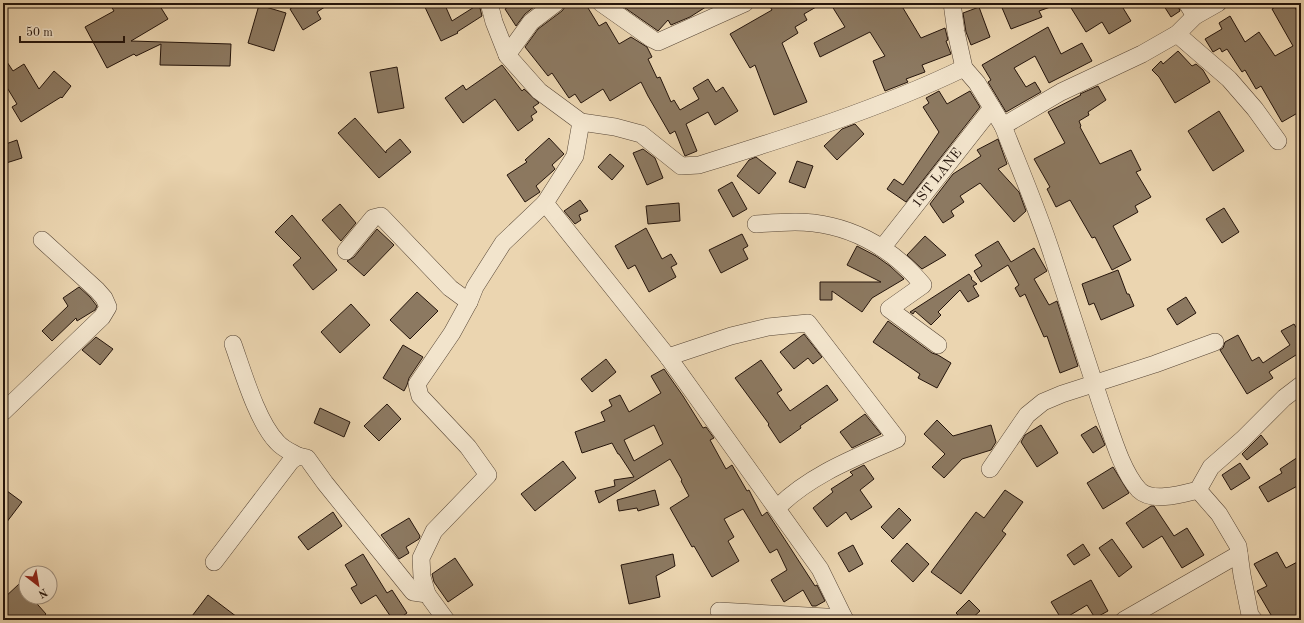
<svg xmlns="http://www.w3.org/2000/svg" width="1304" height="623" font-family="'Old Standard TT',serif">
<style>
.building{fill:#8c7961;stroke:#25150c;fill-rule:evenodd}
.lines{fill:none;stroke-linecap:round;stroke-linejoin:round}
.minor-casing{stroke:#564535;stroke-width:18}
.minor{stroke:#f2e4cc;stroke-width:17}
.labels{text-anchor:middle;dominant-baseline:central;stroke-width:3;stroke-linejoin:round;paint-order:stroke}
.street-label{font-size:14px;fill:#25150c;stroke:#f2e4cc}
</style>
<rect width="100%" height="100%" fill="#ebd5b0"/>
<filter id="stains"><feTurbulence type="fractalNoise" baseFrequency=".005" numOctaves="4"/><feColorMatrix values="0 0 0 0 .2 0 0 0 0 .09 0 0 0 0 .02 0 0 0 .5 -.17"/></filter>
<radialGradient id="worn" r=".72"><stop offset=".6" stop-color="#630" stop-opacity="0"/><stop offset="1" stop-color="#630" stop-opacity=".3"/></radialGradient>
<path class="building" d="M109,3H158L168,19L131,41L231,44L230,66L160,65L161,44L136,56L134,54L107,68L85,27L114,11Z
M299,3H331L317,12L321,19L303,30L290,9Z
M423,3H444L452,21L479,4L482,16L457,32L458,33L441,41Z
M514,3H539L525,14L516,26L505,9Z
M566,3H585L599,26L606,22L619,44L631,37L647,47L652,57L648,59L657,78L660,77L671,102L674,100L680,110L699,99L693,88L708,79L716,92L723,87L738,111L715,125L708,112L686,124L697,151L685,156L675,131L670,134L648,96L641,82L610,101L603,89L581,103L575,94L569,98L552,73L548,76L525,47L538,29L562,11L565,7Z
M618,3H712L690,17L671,25L668,20L658,31Z
M768,3H823L804,14L807,20L795,27L798,33L782,43L807,102L774,115L755,65L750,68L730,34L772,10Z
M830,3H900L921,38L945,28L948,40L946,41L951,54L922,65L925,72L906,79L908,82L885,91L873,61L885,56L870,32L820,57L814,43L845,27Z
M1000,3H1059V4L1039,11L1042,17L1011,29Z
M1068,3H1120L1131,21L1109,34L1102,22L1086,32Z
M1162,3H1177L1180,11L1171,17Z
M1282,3H1292L1301,17V111L1282,122L1261,86L1256,89L1245,70L1242,72L1227,49L1222,52L1220,48L1213,52L1205,39L1222,29L1219,23L1230,16L1245,42L1259,32L1275,56L1293,46L1272,9Z
M259,5L286,13L274,51L248,43Z
M979,7L990,37L971,45L966,32L963,13Z
M1048,27L1061,54L1082,43L1092,61L1049,83L1035,56L1014,68L1026,87L1035,82L1041,92L1006,112L988,82L991,80L982,65Z
M1178,51L1192,66L1196,64L1203,70L1210,82L1175,103L1159,77L1152,70L1161,61L1163,64Z
M3,56L13,71L24,64L39,89L54,71L71,86L62,98L61,97L21,122L12,107L17,104L3,81Z
M502,65L522,91L524,89L539,103L533,107L537,112L531,116L533,120L518,131L495,99L463,123L445,98L463,85L466,90Z
M397,67L404,108L378,113L370,72Z
M1098,86L1106,100L1088,112L1089,115L1079,121L1081,126L1080,127L1100,164L1131,150L1141,170L1136,172L1151,197L1135,206L1138,212L1113,226L1131,260L1112,270L1095,237L1092,238L1070,200L1056,207L1047,189L1050,187L1034,159L1065,143L1048,112L1081,95L1080,94Z
M939,91L947,104L970,91L980,107L906,202L887,189L894,179L903,185L939,132L923,107L929,103L926,98Z
M1219,111L1244,151L1213,171L1188,131Z
M355,118L386,153V151L400,139L411,152L379,178L338,133Z
M855,124L864,134L837,160L824,146L842,129Z
M549,138L564,154L552,165L555,169L553,171L536,186L540,192L525,202L507,175L527,162L525,160Z
M998,139L1007,164L998,169L1019,192L1026,211L1014,222L980,183L960,196L964,202L951,211L954,216L943,223L930,204L953,174L981,156L977,150Z
M17,140L22,158L3,164V145Z
M643,149L655,158L663,178L647,185L633,153Z
M610,154L624,166L612,180L598,167Z
M756,157L776,173L759,194L737,176L749,160Z
M797,161L813,166L805,188L789,182Z
M732,182L747,209L733,217L718,190Z
M580,200L588,211L579,215L581,220L575,224L564,211Z
M679,203L680,221L648,224L646,206Z
M340,204L356,223L341,241L322,220Z
M1224,208L1239,232L1222,243L1206,219Z
M292,215L337,270L313,290L293,265L301,258L275,232Z
M646,228L662,259L671,254L677,264L671,267L676,277L649,292L635,265L628,269L615,246Z
M377,229L394,245L364,276L347,261L354,257Z
M742,234L748,246L743,249L748,259L721,273L709,250Z
M925,236L946,255L922,269L907,255Z
M998,241L1011,262L1034,248L1047,271L1034,279L1049,305L1057,301L1078,366L1060,373L1047,336L1044,337L1025,294L1020,297L1015,288L1019,285L1008,265L981,282L974,271L982,266L975,255Z
M857,246L876,256L890,266L904,279L872,298L862,312L832,291V300H820V282H881L847,265Z
M1118,270L1127,294H1129L1134,306L1101,320L1094,303L1089,305L1082,284Z
M969,274L972,278L971,279L977,284L973,286L979,296L968,302L960,290L938,312L941,315L931,325L915,311L913,314L910,312Z
M79,287L90,297L97,306L95,310L77,321L76,318L52,341L42,331L68,306L63,298Z
M417,292L438,311L410,339L390,320Z
M1186,297L1196,313L1177,325L1167,309Z
M351,304L370,325L340,353L321,332Z
M888,321L932,353L938,355L951,363L937,388L918,378L920,374L873,342Z
M1294,324L1301,335V364L1296,355L1269,372L1273,378L1247,394L1220,350L1223,348L1225,342L1238,335L1252,361L1259,357L1263,363L1290,345L1281,331Z
M804,334L822,357L813,364L808,358L794,369L780,352Z
M96,337L113,349L100,365L82,350Z
M403,345L423,357L409,378L407,385L404,391L383,378Z
M606,359L616,372L592,392L581,379Z
M761,360L782,390L777,393L790,411L827,385L838,400L800,426L801,428L780,443L768,425L769,424L735,378Z
M664,369L683,396L703,428L706,427L714,438L710,440L726,469L732,465L747,491L749,490L762,516L767,512L815,586L817,585L825,601L816,606H812L803,590L784,602L771,580L787,570L777,549L770,553L743,509L724,519L734,537L728,541L739,561L712,577L694,546L692,547L670,508L689,496L681,481L682,480L670,459L599,503L595,491L615,486L614,480L634,477L619,454H618L612,443L582,453L575,432L605,421L601,412L612,406L609,400L620,395L629,412L661,393L651,376ZM654,425L663,444L634,461L624,440Z
M387,404L401,419L379,441L364,426Z
M320,408L350,422L344,437L314,423Z
M865,414L881,434L852,448L840,432Z
M937,420L953,436L991,425L996,442L991,450L962,459L944,478L932,467L945,454L924,434Z
M1041,425L1058,453L1037,467L1021,442L1025,435Z
M1096,426L1100,433L1105,445L1093,453L1081,435Z
M1261,435L1268,444L1247,460L1242,454Z
M1301,455V484L1268,502L1259,487L1282,473L1280,469Z
M563,461L576,478L535,511L521,494Z
M1240,463L1250,478L1231,490L1222,475Z
M864,465L874,479L860,490L872,507L851,520L846,512L827,527L813,508L833,492L831,489L853,475L850,472Z
M1113,467L1129,493L1103,509L1087,483Z
M3,488L22,502L3,527Z
M655,490L659,505L638,511L637,508L619,511L617,500Z
M1005,490L1023,502L1002,531L1006,534L961,594L931,572L976,512L984,518Z
M1151,506H1154L1174,536L1187,528L1204,555L1182,568L1162,536L1143,548L1126,523Z
M899,508L911,520L893,539L881,527Z
M333,512L342,526L308,550L298,537Z
M409,518L420,536L419,539L406,547L409,553L399,559L381,535Z
M1112,539L1132,567L1119,577L1099,548Z
M907,543L929,564L913,582L891,561Z
M1083,544L1090,555L1074,565L1067,555Z
M853,545L863,564L849,572L838,553Z
M1277,552L1286,568L1301,560V620H1274L1257,591L1267,586L1254,564Z
M363,554L387,593L392,590L407,613L397,620H393L376,595L361,604L351,588L357,585L345,565Z
M673,554L675,566L656,576L660,597L629,604L621,565Z
M455,558L473,585L448,602L434,582L432,574Z
M1091,580L1108,611L1095,618L1087,605L1062,620L1051,602Z
M19,584L26,592V597H31L46,614L40,620H3V599Z
M208,595L241,620H189Z
M969,600L980,611L970,620H963L956,613Z"/>
<g class="lines">
<defs>
<g id="minor">
<path d="M489,3L494,22L507,55L539,91L581,122L615,127L641,134L681,166L699,165C789,137 879,109 964,68"/>
<path d="M601,3L652,39L658,42L745,3"/>
<path d="M952,3L956,32L964,68L977,83L1003,126L1061,92L1142,54L1177,34L1195,16L1218,3"/>
<path d="M1187,3L1195,16"/>
<path d="M1177,34L1229,79L1255,109L1278,141"/>
<path d="M507,55L531,22L556,3"/>
<path d="M581,122L575,156L545,203L668,357L820,569L845,620"/>
<path d="M1003,126C1020,169 1038,211 1052,254C1069,305 1085,356 1102,407C1111,432 1121,470 1139,490C1152,503 1182,494 1198,490L1211,467L1243,439L1284,398L1301,385"/>
<path d="M756,224C769,223 782,222 795,222C846,222 891,246 923,285L889,309L938,345"/>
<path id="s1" d="M882,248L992,108"/>
<path d="M346,251L373,218L381,216L450,288L469,302"/>
<path d="M233,344C243,372 257,421 277,442C283,449 291,452 298,456"/>
<path d="M668,357L731,336L768,327L808,323L897,439C855,458 812,474 779,506"/>
<path d="M3,412L102,317L108,307L104,298L97,290L42,240"/>
<path d="M990,469L1027,415L1043,402L1062,394L1155,364L1215,342"/>
<path d="M1198,490L1219,514L1238,546L1242,575L1250,615L1254,620"/>
<path d="M214,562L291,461L298,456L307,458L325,483L413,592L427,594L446,620"/>
<path d="M427,594L422,577L421,558L434,531L488,475L468,447L420,396L417,384L452,333L469,302L475,287L503,243L545,203"/>
<path d="M719,611L844,618"/>
<path d="M1124,620L1239,554"/>
</g>
</defs>
<use href="#minor" class="minor-casing"/>
<use href="#minor" class="minor"/>
</g>
<g class="labels">
<g class="street-label">
<text stroke="none"><textPath href="#s1" startOffset="89">1ST LANE</textPath></text>
</g>
</g>
<rect width="1304" height="623" fill="none" stroke="#ebd5b0" stroke-width="16"/>
<rect x="4" y="4" width="1296" height="615" fill="none" stroke="#25150c" stroke-width="2"/>
<rect x="8" y="8" width="1288" height="607" fill="none" stroke="#25150c"/>
<g transform="translate(38 585) rotate(149)"><circle r="19" fill="#f2e4cc" stroke="#a0917f"/>
<path d="M0-3L7 15L0 10L-7 15Z" fill="#8f2418"/>
<text y="-6" font-size="11" font-weight="bold" text-anchor="middle" fill="#25150c">N</text>
</g>
<path d="M20 36v6h104v-6" fill="none" stroke="#25150c" stroke-width="2"/>
<text x="26" y="36" font-size="12" fill="#25150c" stroke="#f2e4cc" stroke-width="3" paint-order="stroke">50 m</text>
<rect width="100%" height="100%" filter="url(#stains)"/>
<rect width="100%" height="100%" fill="url(#worn)"/>
</svg>
